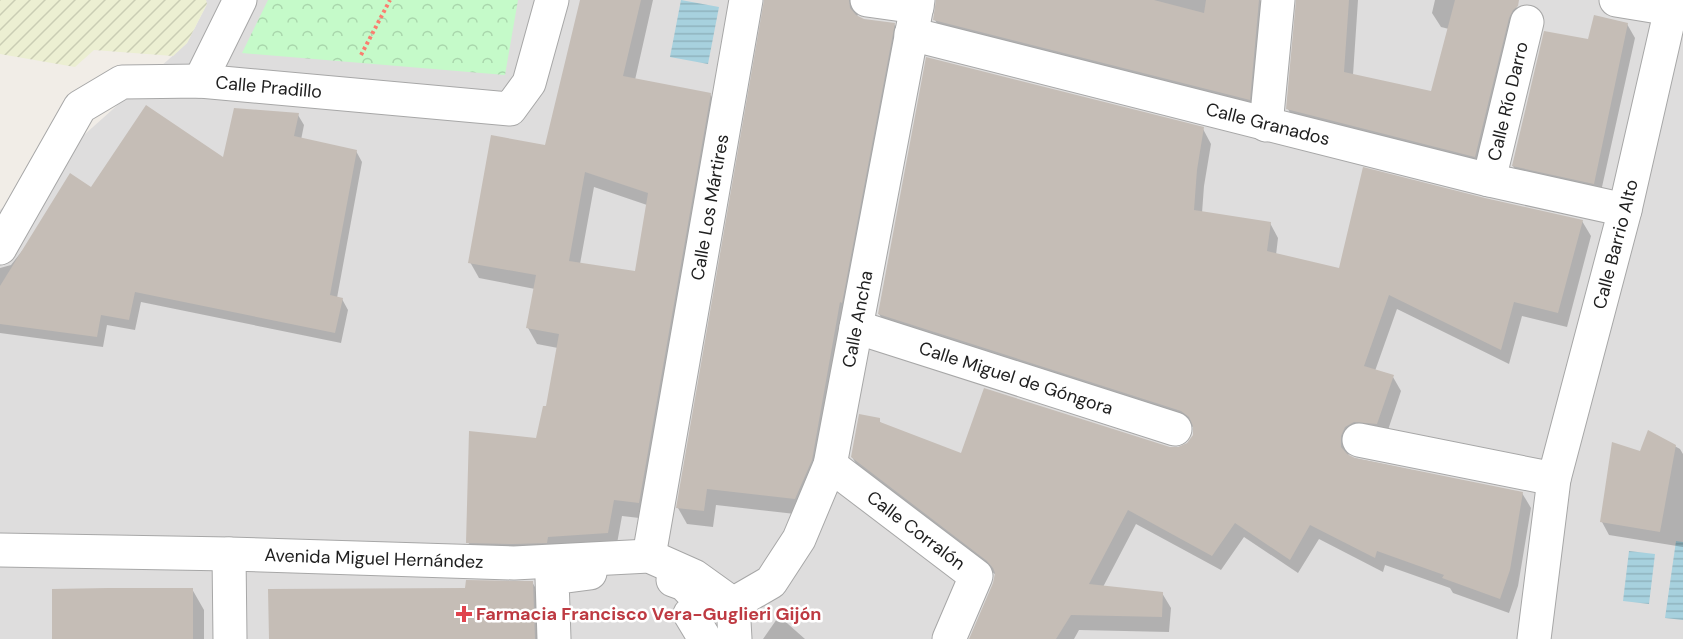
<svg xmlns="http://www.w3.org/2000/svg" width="1683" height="639" font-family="'DM Sans',sans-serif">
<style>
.residential{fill:#dedddd}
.farmland{fill:url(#farmland-furrows)}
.park{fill:url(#park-crowns)}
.water{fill:url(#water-rules)}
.shadow{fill:#0003;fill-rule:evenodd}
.building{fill:#c5bdb6;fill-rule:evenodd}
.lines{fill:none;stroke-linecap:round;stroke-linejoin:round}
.minor-casing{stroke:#a7a7a7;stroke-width:35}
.path{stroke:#fa7e6f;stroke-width:4;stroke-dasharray:3 3;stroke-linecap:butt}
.minor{stroke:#fff;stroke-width:33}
.health-dot{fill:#e0444e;stroke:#fff;stroke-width:2}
.labels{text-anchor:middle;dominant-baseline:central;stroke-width:5;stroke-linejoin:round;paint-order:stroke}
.street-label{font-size:18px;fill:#202020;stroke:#fff}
.health-label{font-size:18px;font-weight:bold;fill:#be3a42;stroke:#fff;text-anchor:start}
</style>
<defs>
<pattern id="farmland-furrows" width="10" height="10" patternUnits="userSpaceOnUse" patternTransform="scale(1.5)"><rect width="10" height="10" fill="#ecefd2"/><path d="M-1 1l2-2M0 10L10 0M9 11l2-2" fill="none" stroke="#cacdb4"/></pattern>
<pattern id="park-crowns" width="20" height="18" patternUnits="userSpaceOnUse" patternTransform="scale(1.5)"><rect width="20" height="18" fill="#c5fac9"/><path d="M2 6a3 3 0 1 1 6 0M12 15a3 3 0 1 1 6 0" fill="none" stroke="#a9d6ac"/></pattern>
<pattern id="water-rules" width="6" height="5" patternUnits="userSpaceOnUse" patternTransform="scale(1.5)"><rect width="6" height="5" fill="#a7d1de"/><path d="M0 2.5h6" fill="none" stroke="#8fb3be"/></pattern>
</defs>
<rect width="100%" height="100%" fill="#f1ede7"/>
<path class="residential" d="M206,0H1683V639H0V210L187,43L207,4Z"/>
<path class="farmland" d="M0,0H206L207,4L187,43L173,56L94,50L75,67L0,54Z"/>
<path class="park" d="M268,0H518L505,75L242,53Z"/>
<path class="water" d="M681,0L719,7L708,64L670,57Z
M1676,541L1683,542V620L1665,618Z
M1629,551L1655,554L1649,604L1623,601Z"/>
<path class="shadow" d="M581,0H653L635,80L710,94L719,110L648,519L622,516L616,549L477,558L468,542L537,439L547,408L558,348L537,344L528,328L535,289L479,278L470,262L547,147ZM594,187L647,205L636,273L580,264Z
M765,0H867L861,5L857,17L864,20L894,24L903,40L804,515L716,505L713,527L687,524L678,508Z
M937,0H1260L1268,14L1258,115L944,36L935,20Z
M1297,0H1358L1353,75L1432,93L1449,29L1441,27L1432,13L1435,0H1512L1525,21L1483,171L1296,124L1288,109Z
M1627,24L1635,38L1600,196L1521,179L1513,166L1589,41Z
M298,115L304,125L301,140L356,151L362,162L337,298L342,299L348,310L341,343L141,302L135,330L107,325L103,347L0,333V268L11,265L22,251L23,252L91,189L224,160Z
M1203,129L1211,144L1204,186L1202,213L1270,223L1278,238L1276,255L1341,270L1582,221L1591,236L1567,327L1522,316L1509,364L1397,309L1375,371L1393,377L1401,391L1385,439L1348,451L1349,457L1522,493L1531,508L1518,586L1509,613L1453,593L1450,588L1385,565L1383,572L1319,539L1298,573L1244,537L1221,570L1136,524L1103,587L1162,593L1171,608L1169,632L1079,630L1074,639H979L996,575L861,472L852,457L879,420L882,425L962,455L1179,449L1188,444L1194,436L1195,428L1191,426L888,329L879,314Z
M1649,432L1680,449L1683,454V547L1609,535L1602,522L1641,453Z
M532,582L544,602L545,639H270L467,589Z
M192,589L204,610V639H53Z
M779,616L805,639H763Z"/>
<path class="building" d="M580,0H641L623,76L711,93L639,503L614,500L608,533L548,537L547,543L514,544L466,543L469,431L536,438L543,406H546L559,334L526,328L536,275L468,263L491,135L545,145ZM585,172L648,193L635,271L569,261Z
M764,0H849L850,8L856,15L864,19L895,23L842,303L840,302L812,460L795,499L707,489L704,511L676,508Z
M936,0H1154L1204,13L1206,0H1259L1250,100L933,20Z
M1296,0H1349L1344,72L1431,91L1455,0H1519L1518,6L1513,10L1509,18L1475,157L1286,109Z
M1594,15L1628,23L1594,184L1512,166L1544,31L1588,39Z
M926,57L1204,127L1197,170L1194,210L1271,222L1267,251L1339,268L1363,167L1485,198L1583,220L1558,313L1514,302L1501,350L1389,295L1364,366L1394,375L1377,424L1354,422L1345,427L1341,436V447L1347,454L1355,458L1523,492L1510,570L1500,599L1442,578L1444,575L1377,551L1375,558L1310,525L1290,560L1235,523L1212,556L1128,510L1089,584L1163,592L1162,617L1071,615L1056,639H969L993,583L995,573L993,568L987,561L851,457L859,414L880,418V422L961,453L984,388L1170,447H1178L1187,443L1193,435V426L1189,417L1181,411L878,314Z
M146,105L223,157L234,108L299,113L294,136L357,150L330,295L343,298L335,333L135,292L129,320L101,315L97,337L0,324V286L70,173L91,187Z
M1648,430L1676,445L1660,532L1600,522L1612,442L1640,451Z
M466,580L533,581L535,639H269L268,589L465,588Z
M108,588H193V639H52V589Z"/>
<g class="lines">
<defs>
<g id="minor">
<path d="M867,0L917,7"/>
<path d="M1616,0L1683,11"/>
<path id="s1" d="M911,34L1489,180L1625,210"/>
<path d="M200,81L240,0"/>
<path d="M1266,125L1278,0"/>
<path id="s2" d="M1489,180L1527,22"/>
<path id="s3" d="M0,248L80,107L122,82L200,81L510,109L529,83L552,0"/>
<path id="s4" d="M856,327L1175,429"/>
<path d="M1359,440L1554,479"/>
<path id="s5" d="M830,465L976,576L949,639"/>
<path id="s6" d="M0,550L229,554L514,563L649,556L694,576L733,604"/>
<path d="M229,554L230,639"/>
<path id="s7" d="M649,556L746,0"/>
<path d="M673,580L684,584L703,604L690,614L705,639"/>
<path id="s8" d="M733,604L771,582L799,539L830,465L918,0"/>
<path d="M733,604L735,639"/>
<path d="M554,639L552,578L590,573"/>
<path id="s9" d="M1534,639L1554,479L1625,210L1673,0"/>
</g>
</defs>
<use href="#minor" class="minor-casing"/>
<path class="path" d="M361,55L390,0"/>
<use href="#minor" class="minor"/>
</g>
<path class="health-dot" d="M461 605h6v6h6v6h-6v6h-6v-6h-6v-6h6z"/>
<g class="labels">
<g class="street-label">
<text stroke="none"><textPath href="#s3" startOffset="358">Calle Pradillo</textPath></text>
<text stroke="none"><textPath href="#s2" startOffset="81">Calle Río Darro</textPath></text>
<text stroke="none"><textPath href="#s1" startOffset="368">Calle Granados</textPath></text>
<text stroke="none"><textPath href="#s7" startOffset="354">Calle Los Mártires</textPath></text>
<text stroke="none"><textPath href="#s9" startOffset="404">Calle Barrio Alto</textPath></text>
<text stroke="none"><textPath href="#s8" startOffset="324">Calle Ancha</textPath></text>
<text stroke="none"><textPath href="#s4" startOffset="168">Calle Miguel de Góngora</textPath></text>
<text stroke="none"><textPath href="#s5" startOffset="108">Calle Corralón</textPath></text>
<text stroke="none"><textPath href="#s6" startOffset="374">Avenida Miguel Hernández</textPath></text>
</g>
<g class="health-label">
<text x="476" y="614">Farmacia Francisco Vera-Guglieri Gijón</text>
</g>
</g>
</svg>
